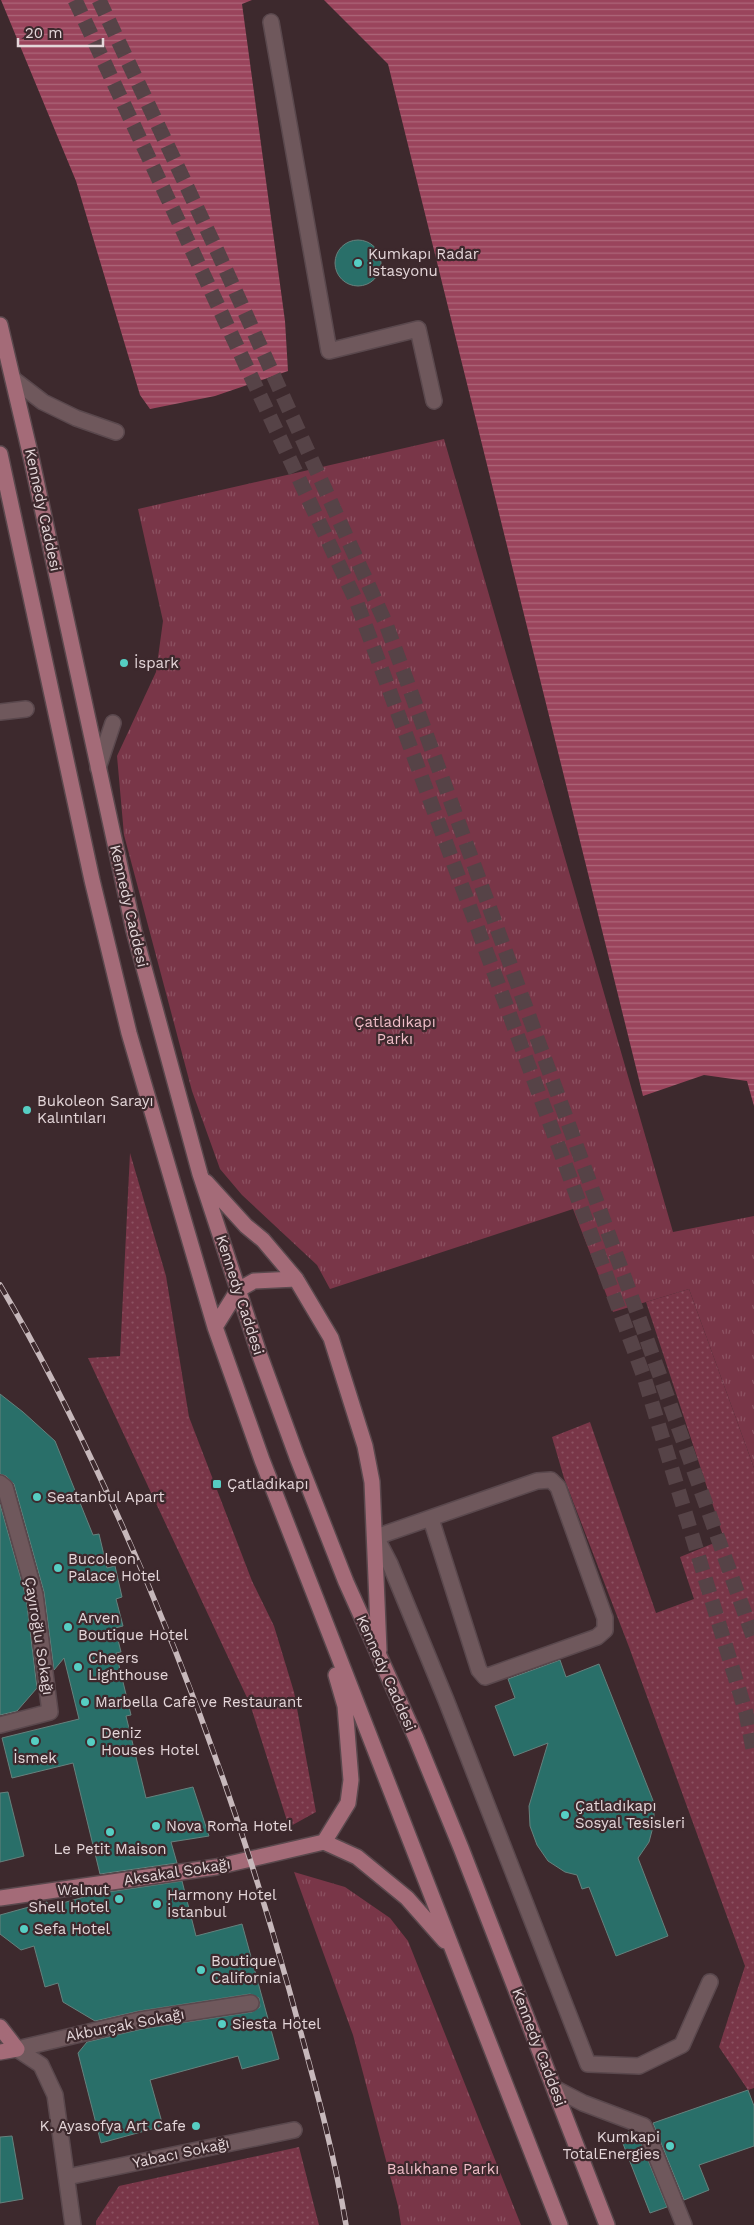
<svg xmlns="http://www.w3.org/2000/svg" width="754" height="2225" font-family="'Work Sans',sans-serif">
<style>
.grass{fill:url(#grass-dots)}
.park{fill:url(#park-tufts)}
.water{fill:url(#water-rules)}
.building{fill:#296f69;stroke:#66817d}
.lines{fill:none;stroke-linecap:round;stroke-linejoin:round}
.highway-tunnel{stroke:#564347;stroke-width:15;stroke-dasharray:15 8;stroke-linecap:butt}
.minor-casing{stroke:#5a484d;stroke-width:18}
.major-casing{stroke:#5a484d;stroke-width:18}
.minor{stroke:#6f585c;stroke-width:15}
.major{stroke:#a46b78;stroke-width:15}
.rail-casing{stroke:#c7b8bb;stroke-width:5.5}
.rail{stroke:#3d292d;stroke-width:4;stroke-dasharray:11;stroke-linecap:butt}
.poi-dot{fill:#56cec3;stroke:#3d292d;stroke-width:2}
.labels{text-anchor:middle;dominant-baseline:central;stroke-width:4.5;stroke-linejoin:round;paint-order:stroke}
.poi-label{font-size:15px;fill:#e4d6d9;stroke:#3d292d;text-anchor:start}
.street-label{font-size:15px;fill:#e4d6d9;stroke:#3d292d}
.park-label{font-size:15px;fill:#f0bec8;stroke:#3d292d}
</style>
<defs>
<pattern id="grass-dots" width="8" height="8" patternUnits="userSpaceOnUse" patternTransform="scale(1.25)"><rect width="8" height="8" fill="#793648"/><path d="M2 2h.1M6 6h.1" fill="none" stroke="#8c5262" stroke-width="1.8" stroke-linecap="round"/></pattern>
<pattern id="park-tufts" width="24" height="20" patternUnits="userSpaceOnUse" patternTransform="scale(1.25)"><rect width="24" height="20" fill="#793648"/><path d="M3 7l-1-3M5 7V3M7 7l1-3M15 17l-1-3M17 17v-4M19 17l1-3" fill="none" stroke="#8c5262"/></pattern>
<pattern id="water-rules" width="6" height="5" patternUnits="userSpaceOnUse" patternTransform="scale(1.25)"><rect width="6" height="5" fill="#9a445c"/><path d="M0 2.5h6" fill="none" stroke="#ad677a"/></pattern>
</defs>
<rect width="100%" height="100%" fill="#3d292d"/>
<path class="grass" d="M130,1153L166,1276L189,1417L252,1581L274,1626L294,1692L316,1812L289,1827L250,1704L88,1358L120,1356Z
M689,1289L754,1468V2088L748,2090L719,2047L745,1966L629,1647L564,1478L552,1437L590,1422L656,1613L694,1599L680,1557L724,1539L646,1302Z
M299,2147L319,2225H96V2221L119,2186Z"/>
<path class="park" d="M444,439L673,1232L754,1216V1468L689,1289L613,1312L573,1209L330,1289L317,1265L242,1195L220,1169L192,1091L124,835L117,756L156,672L163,621L138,509Z
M294,1872L345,1887L390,1918L408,1941L521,2225H401L398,2206L353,2035Z"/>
<path class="water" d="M1,0H252L242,4L285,321L288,371L215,396L150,409L140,395L76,181Z
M324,0H754V1106L747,1081L704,1075L643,1096L388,64Z"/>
<path class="building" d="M335 263a23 23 0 1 1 46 0a23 23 0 1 1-46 0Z
M0,1394L23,1412L55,1441L93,1535L99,1534L107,1568L115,1566L122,1597L116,1599L123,1626L115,1628L121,1652L116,1653L131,1715L126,1716L146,1798L193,1787L209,1836L171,1842L177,1863L100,1874L73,1763L12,1778L2,1738L79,1719L64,1658L54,1670L44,1592L14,1484L6,1476L0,1474Z
M0,1504L26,1597L37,1688L17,1711L0,1715Z
M560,1660L566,1677L599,1664L654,1803V1823L649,1842L638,1858L668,1936L616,1956L589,1887L582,1889L577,1875L565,1872L548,1861L537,1845L530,1826L529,1806L548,1743L514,1756L495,1706L515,1698L508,1679Z
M8,1792L24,1856L0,1862V1793Z
M182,1881L196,1936L242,1924L279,2059L242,2069L238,2056L150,2080L163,2126L101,2143L78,2053L87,2042L142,2029L252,2012L260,2007L259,1998L250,1994L139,2011L95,2021L63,2002L58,1983L45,1987L34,1946L21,1950L0,1934V1915L47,1902L48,1907L95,1894Z
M748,2090L754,2106V2146L699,2165L709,2190L684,2200L653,2123Z
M631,2131L637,2133L667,2207L650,2213L620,2136Z
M12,2136L23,2199L0,2203V2137Z"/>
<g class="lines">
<path class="highway-tunnel" d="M75,0L357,603L644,1377L746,1713L754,1754
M99,0L219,255L386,624L641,1323L754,1639"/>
<defs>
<path id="minor" d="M271,22L329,351L418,329L434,401
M13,379L43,402L76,418L116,432
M0,712L26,709
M98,768L113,723
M0,1483L5,1487L35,1595L50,1712L0,1725
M431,1519L479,1670L485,1677L597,1637L605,1630V1618L558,1487L551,1480L537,1481L376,1537L390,1564L446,1700L588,2064L639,2066L682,2045L710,1982
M17,2049L140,2020L251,2003
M17,2049L41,2065L55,2095L73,2225
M556,2089L583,2103L644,2126L684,2225
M67,2177L294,2130"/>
<path id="major" d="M0,325L31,457L134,931L200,1174L259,1353L297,1457L346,1582L416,1738L461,1848L607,2225
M0,454L92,880L129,1033L215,1327L262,1460L560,2225
M206,1182L246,1226L263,1240L296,1279L331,1338L365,1446L372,1482L379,1650
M215,1327L238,1290L254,1281L296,1279
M324,1842L348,1803L351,1780L345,1706L336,1675
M324,1842L357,1857L407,1898L445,1941
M0,1898L216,1867L324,1842
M0,2027L17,2049L0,2052"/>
</defs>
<use href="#minor" class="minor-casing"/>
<use href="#major" class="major-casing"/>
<use href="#minor" class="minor"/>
<use href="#major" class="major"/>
<defs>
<path id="rail" d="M0,1285C41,1354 77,1427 111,1501C184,1659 242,1821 289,1989C310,2067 333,2145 346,2225"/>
</defs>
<use href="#rail" class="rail-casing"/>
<use href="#rail" class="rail"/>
</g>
<g class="poi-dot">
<circle cx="358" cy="263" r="5"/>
<circle cx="124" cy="663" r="5"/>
<circle cx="27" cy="1110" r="5"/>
<rect x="212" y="1479" width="10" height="10" rx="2.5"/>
<circle cx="37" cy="1497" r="5"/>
<circle cx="58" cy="1568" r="5"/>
<circle cx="68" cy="1627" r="5"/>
<circle cx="78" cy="1667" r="5"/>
<circle cx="85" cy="1702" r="5"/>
<circle cx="35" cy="1741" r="5"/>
<circle cx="91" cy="1742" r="5"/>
<circle cx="565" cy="1815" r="5"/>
<circle cx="156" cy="1826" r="5"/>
<circle cx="110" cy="1832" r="5"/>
<circle cx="119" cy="1899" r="5"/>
<circle cx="157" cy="1904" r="5"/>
<circle cx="24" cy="1929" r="5"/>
<circle cx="201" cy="1970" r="5"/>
<circle cx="222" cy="2024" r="5"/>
<circle cx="196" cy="2126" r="5"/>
<circle cx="670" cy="2146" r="5"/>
</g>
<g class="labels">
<g class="poi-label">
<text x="368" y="254">Kumkapı Radar<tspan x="368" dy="17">İstasyonu</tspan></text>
<text x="134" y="663">İspark</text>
<text x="37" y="1101">Bukoleon Sarayı<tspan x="37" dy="17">Kalıntıları</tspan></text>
<text x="227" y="1484">Çatladıkapı</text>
<text x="47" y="1497">Seatanbul Apart</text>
<text x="68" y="1559">Bucoleon<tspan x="68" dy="17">Palace Hotel</tspan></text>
<text x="78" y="1618">Arven<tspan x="78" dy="17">Boutique Hotel</tspan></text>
<text x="88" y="1658">Cheers<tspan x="88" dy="17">Lighthouse</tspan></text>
<text x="95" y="1702">Marbella Cafe ve Restaurant</text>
<text x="101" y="1733">Deniz<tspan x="101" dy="17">Houses Hotel</tspan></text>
<text x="35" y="1758" text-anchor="middle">İsmek</text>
<text x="575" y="1806">Çatladıkapı<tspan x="575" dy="17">Sosyal Tesisleri</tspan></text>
<text x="166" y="1826">Nova Roma Hotel</text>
<text x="110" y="1849" text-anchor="middle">Le Petit Maison</text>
<text x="109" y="1890" text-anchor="end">Walnut<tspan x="109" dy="17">Shell Hotel</tspan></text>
<text x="167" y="1895">Harmony Hotel<tspan x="167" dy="17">İstanbul</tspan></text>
<text x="34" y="1929">Sefa Hotel</text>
<text x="211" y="1961">Boutique<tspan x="211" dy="17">California</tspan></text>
<text x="232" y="2024">Siesta Hotel</text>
<text x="186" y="2126" text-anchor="end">K. Ayasofya Art Cafe</text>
<text x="660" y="2137" text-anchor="end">Kumkapi<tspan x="660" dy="17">TotalEnergies</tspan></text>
</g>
<g class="street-label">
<text transform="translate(43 510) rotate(78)">Kennedy Caddesi</text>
<text transform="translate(129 906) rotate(77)">Kennedy Caddesi</text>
<text transform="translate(240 1295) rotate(72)">Kennedy Caddesi</text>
<text transform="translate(39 1636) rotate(81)">Çayıroğlu Sokağı</text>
<text transform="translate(386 1673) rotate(66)">Kennedy Caddesi</text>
<text transform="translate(177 1872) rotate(-9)">Aksakal Sokağı</text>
<text transform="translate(125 2025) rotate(-11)">Akburçak Sokağı</text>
<text transform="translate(539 2047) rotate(69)">Kennedy Caddesi</text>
<text transform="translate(181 2153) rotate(-12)">Yabacı Sokağı</text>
</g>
<g class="park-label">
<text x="395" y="1022">Çatladıkapı<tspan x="395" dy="17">Parkı</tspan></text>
<text x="443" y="2169">Balıkhane Parkı</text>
</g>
</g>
<path d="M18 38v8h85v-8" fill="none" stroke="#e4d6d9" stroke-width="2.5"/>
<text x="25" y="38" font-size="15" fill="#e4d6d9" stroke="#3d292d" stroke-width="4" paint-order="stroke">20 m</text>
</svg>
